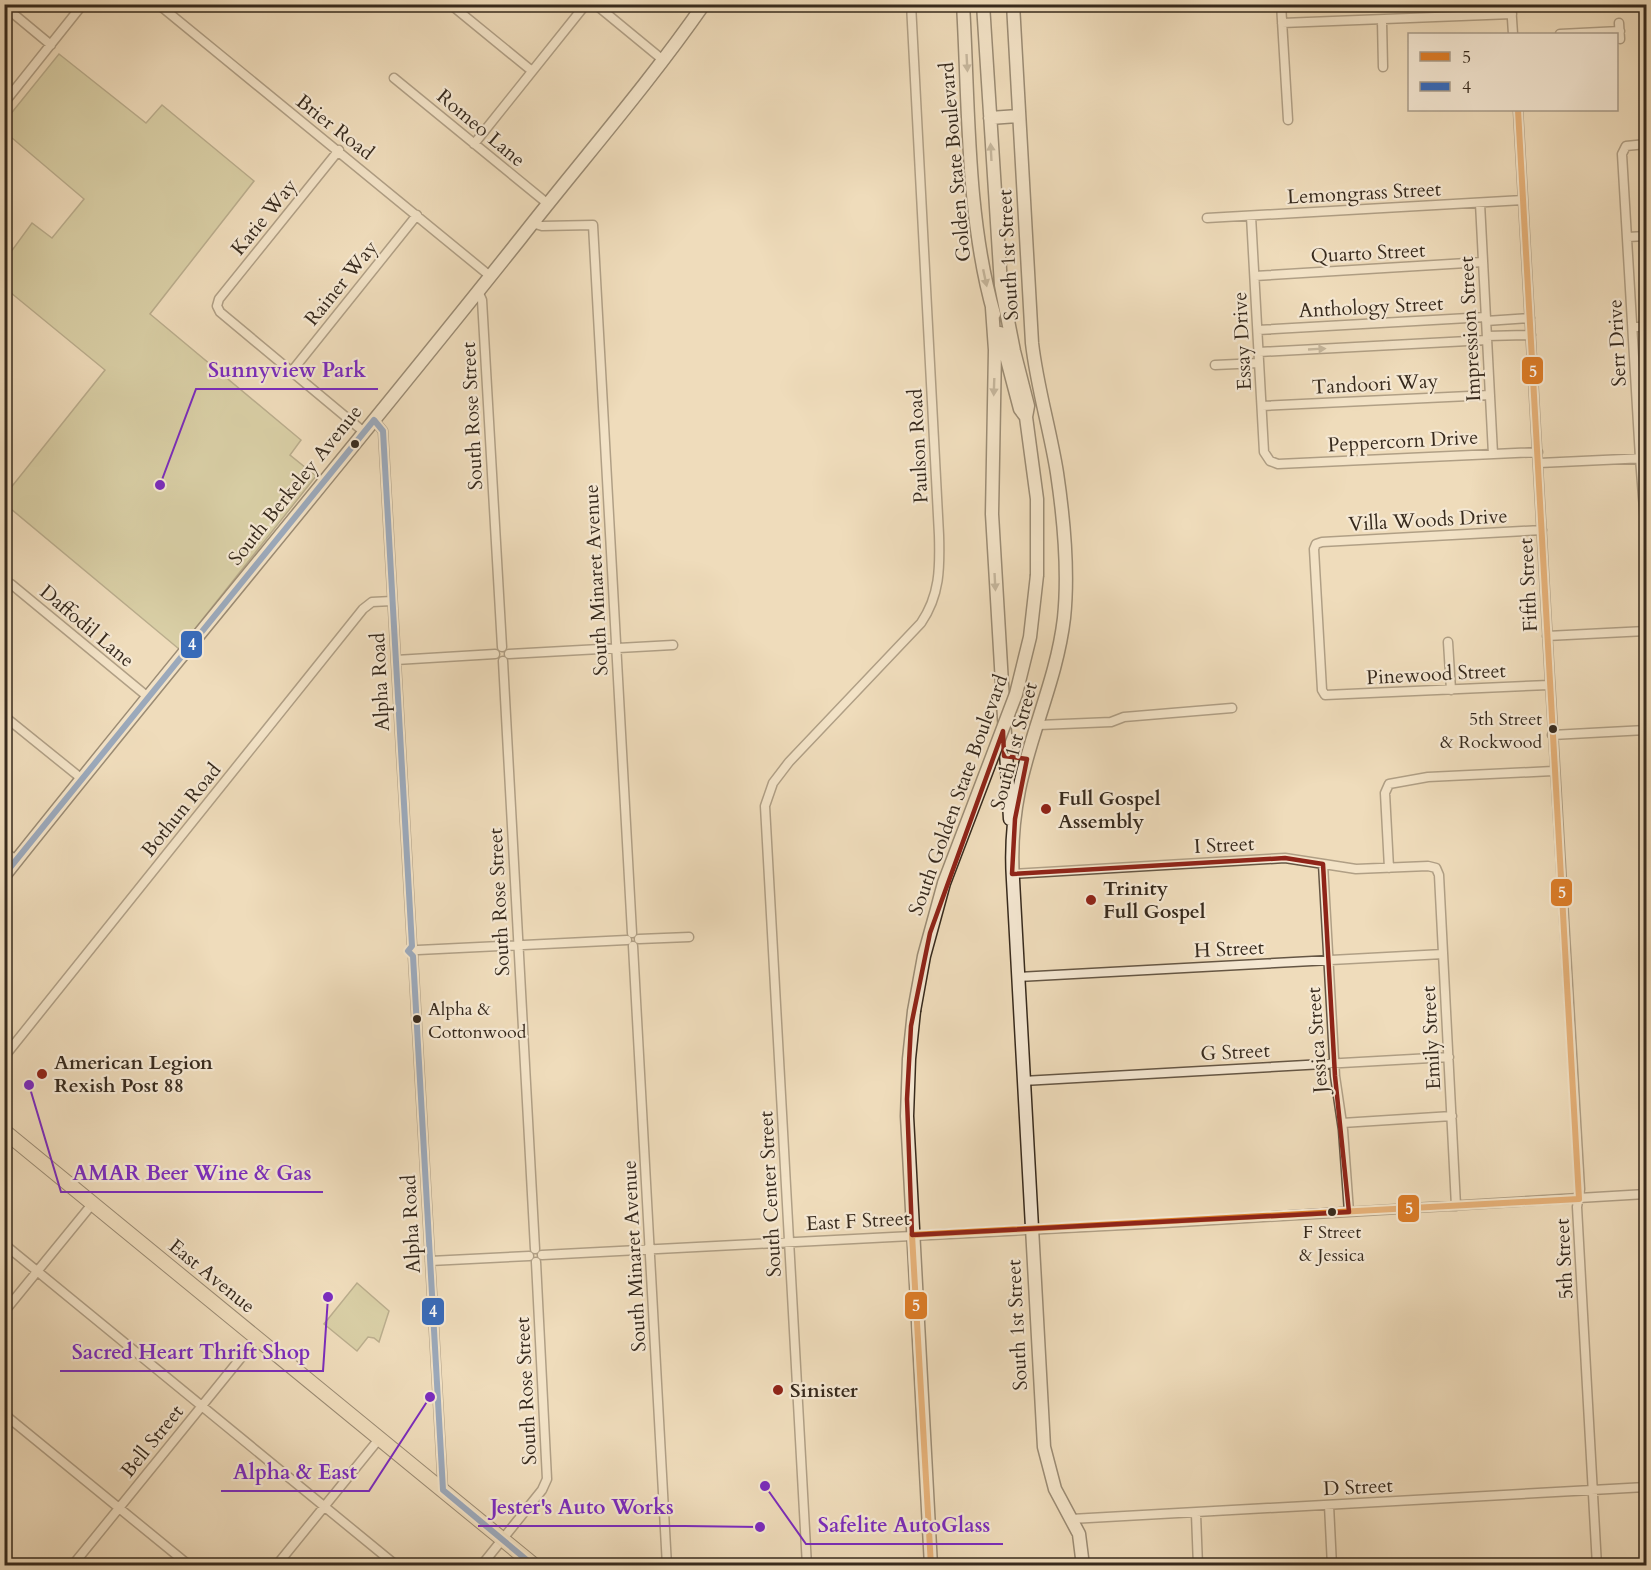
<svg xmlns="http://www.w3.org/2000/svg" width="1651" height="1570" font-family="Cardo,serif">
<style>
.green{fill:#bfbf8c;stroke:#7b7454;stroke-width:1.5}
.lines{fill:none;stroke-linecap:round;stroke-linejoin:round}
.street-casing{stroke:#655644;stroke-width:11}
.secondary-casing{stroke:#372a1d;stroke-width:15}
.primary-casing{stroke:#372a1d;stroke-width:16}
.street{stroke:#f5e8d3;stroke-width:8}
.secondary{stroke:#f5e8d3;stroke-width:12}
.primary{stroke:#efdcbb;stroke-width:14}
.secondary-bridge-casing{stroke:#372a1d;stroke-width:15;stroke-linecap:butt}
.secondary-bridge{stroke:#f5e8d3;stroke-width:12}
.bus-1-casing{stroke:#f5e8d3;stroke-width:10}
.bus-2-casing{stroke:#f5e8d3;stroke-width:10}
.bus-1{stroke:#dc7c27;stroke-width:6}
.bus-2{stroke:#376bbb;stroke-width:6}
.oneway{fill:#968978}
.marked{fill:none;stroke:#8f2418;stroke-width:4.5;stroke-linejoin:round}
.bus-dot{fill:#372a1d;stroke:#f5e8d3;stroke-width:2}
.poi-dot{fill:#8f2418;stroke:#f5e8d3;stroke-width:2}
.labels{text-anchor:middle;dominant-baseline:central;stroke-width:4.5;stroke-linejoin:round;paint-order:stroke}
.bus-label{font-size:18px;fill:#372a1d;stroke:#f5e8d3;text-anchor:end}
.street-label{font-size:20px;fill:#372a1d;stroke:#f5e8d3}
.poi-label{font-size:20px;font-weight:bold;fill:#372a1d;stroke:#f5e8d3;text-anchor:start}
.leader{fill:none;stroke:#7b2cbf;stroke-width:2}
.callout-dot{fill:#7b2cbf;stroke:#f5e8d3;stroke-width:2}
.callout-label{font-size:21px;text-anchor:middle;font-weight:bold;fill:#7b2cbf;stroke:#f5e8d3;stroke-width:4.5;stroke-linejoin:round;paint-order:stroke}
.line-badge{stroke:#f5e8d3;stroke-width:2}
.badge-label{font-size:16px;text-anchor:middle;font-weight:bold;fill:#fff}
</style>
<rect width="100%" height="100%" fill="#efdcbb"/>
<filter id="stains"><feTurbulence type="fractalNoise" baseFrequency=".00333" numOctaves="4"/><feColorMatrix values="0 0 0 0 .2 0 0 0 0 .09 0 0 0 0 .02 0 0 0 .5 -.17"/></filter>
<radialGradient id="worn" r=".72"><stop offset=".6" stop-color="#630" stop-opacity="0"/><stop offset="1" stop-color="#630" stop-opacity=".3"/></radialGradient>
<path class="green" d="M59,54L146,123L162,105L254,181L150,314L301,440L290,455L316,476L179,649L5,504V495L105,370L5,288V260L32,223L52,238L84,199L5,132V121Z
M357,1283L389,1311L379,1342L374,1338L368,1337L357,1351L324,1324Z"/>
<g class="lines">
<defs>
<path id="street" d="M158,4L490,276
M450,4L532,71
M595,4L663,60
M1281,4L1288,120
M1511,4L1513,34
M4,6L51,45
M1382,21L1383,67
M1282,23L1512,14
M1619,23L1620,39
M1560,34L1620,31
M394,78L548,204
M4,103L83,4
M1518,110C1540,469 1556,830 1580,1189L1577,1207L1597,1566
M474,144L586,4
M1646,144L1626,146L1622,154L1640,458L1646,535
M339,150L219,299L217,306L220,312L364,432
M1480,203L1493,454
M1251,216L1264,452L1270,461L1278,464L1538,452
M1207,218L1523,200
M532,223L542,226L593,225L632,933
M1628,237L1646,236
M1255,276L1483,262
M478,291L482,300L502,647
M1486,321L1530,318
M1633,327H1646
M1258,330L1486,317
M1487,336L1531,335
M1259,352L1487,340
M1215,365L1259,363
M292,371L417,215
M1262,406L1490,395
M374,420L383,431L412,946
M1539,463L1646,458
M1542,530L1322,542L1316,544L1314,549L1322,690L1325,695L1549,685
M4,582L11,584L148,697
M1547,636L1646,631
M1448,642L1451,690
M509,654L673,645
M396,660L495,654
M503,661L535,1249
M4,716L82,779
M1039,725L1111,722L1124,717L1232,708
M1552,735L1646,730
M4,851L17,861
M1323,864L1335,1076L1343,1130L1349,1212
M1389,868L1385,793L1389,784L1428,777L1553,771
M1012,874L1285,858L1356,869L1428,866L1436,868L1439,875L1456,1206
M639,939L689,937
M633,946L667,1566
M418,950L627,940
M413,956L443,1490
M1018,977L1443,954
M4,1057L363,609L372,602L392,601
M1023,1081L1449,1057
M1342,1123L1452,1116
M4,1244L397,1566
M542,1255L1164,1223L1646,1194
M430,1261L529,1256
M4,1312L93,1203
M4,1414L190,1566
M1329,1505L1332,1566
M1196,1514L1198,1566
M1071,1519L1646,1487
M72,1566L257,1338
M276,1566L379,1439
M481,1566L542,1490L547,1479L536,1262
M807,1566L765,806L773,783L789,762L921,623C940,595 940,568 939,535L911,4"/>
<path id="secondary" d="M963,4C969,105 966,216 994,314
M983,4L1001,285L1014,351L1028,406L1026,417L1037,499V575
M1013,4L1032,343C1037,387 1050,429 1057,473C1064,520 1069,570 1064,618C1057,678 1031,731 1019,790C1013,820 1011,850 1013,880L1044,1447L1055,1489L1079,1534L1083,1566
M990,118L1019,116
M992,308L995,350L992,514L1010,819
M1000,333L1020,409L1026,417
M4,876C174,662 350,453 520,239C581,161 647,86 704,4
M914,1011L909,1059L907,1116L931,1566"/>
<path id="primary" d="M4,1131L535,1566"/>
</defs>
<use href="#street" class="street-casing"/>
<use href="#secondary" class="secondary-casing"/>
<use href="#primary" class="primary-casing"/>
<use href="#street" class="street"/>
<use href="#secondary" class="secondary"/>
<use href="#primary" class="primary"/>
<defs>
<path id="secondary-bridge" d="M914,1011L924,956L944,883L1016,694L1030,637L1037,575"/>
</defs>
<use href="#secondary-bridge" class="secondary-bridge-casing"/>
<use href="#secondary-bridge" class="secondary-bridge"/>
<defs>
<path id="bus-1" d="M931,1566L912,1235L1579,1199L1518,110"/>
<path id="bus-2" d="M4,875L374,420L383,431L412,946L408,951L413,956L443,1490L534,1566"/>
</defs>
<use href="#bus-1" class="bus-1-casing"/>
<use href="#bus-2" class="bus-2-casing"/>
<use href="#bus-1" class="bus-1"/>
<use href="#bus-2" class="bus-2"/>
</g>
<defs><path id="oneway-solid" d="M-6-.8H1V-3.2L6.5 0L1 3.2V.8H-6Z" transform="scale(1.5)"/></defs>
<g class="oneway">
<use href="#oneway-solid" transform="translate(967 63) rotate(87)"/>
<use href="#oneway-solid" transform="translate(991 152) rotate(-93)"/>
<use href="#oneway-solid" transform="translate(985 278) rotate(78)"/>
<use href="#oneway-solid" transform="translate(1317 349) rotate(-3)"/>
<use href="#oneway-solid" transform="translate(994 387) rotate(92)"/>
<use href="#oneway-solid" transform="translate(995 582) rotate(87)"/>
</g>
<path d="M0 0H1651V1570H0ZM1003,731L1004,756L1027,759L1015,819L1012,874L1285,858L1323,864L1335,1076L1349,1212L912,1235L907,1099L911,1026L930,933Z" fill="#efdcbb" fill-opacity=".55" fill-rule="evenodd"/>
<path class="marked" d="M1003,731L1004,756L1027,759L1015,819L1012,874L1285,858L1323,864L1335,1076L1349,1212L912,1235L907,1099L911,1026L930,933Z"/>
<g class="bus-dot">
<circle cx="355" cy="444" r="5"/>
<circle cx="1553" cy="729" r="5"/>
<circle cx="417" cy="1019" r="5"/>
<circle cx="1332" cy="1212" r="5"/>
</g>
<g class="poi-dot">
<circle cx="1046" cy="809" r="6"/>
<circle cx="1091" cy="900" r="6"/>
<circle cx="42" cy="1074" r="6"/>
<circle cx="778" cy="1390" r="6"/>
</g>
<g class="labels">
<g class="bus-label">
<text x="1542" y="719">5th Street<tspan x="1542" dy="23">&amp; Rockwood</tspan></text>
<text x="428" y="1009" text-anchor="start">Alpha &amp;<tspan x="428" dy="23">Cottonwood</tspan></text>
<text x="1332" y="1232" text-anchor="middle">F Street<tspan x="1332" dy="23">&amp; Jessica</tspan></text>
</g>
<g class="street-label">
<text transform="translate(335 127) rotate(38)">Brier Road</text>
<text transform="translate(481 128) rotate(40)">Romeo Lane</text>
<text transform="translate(955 162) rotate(-95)">Golden State Boulevard</text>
<text transform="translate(1364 193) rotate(-3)">Lemongrass Street</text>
<text transform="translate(264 217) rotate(-51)">Katie Way</text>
<text transform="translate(1368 253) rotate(-3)">Quarto Street</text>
<text transform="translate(1008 255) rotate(-93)">South 1st Street</text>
<text transform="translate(341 283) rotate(-51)">Rainer Way</text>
<text transform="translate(1371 307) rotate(-3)">Anthology Street</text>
<text transform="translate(1470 329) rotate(-93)">Impression Street</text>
<text transform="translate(1242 341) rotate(-93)">Essay Drive</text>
<text transform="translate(1617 343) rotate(-93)">Serr Drive</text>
<text transform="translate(1375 384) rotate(-3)">Tandoori Way</text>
<text transform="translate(472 416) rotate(-93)">South Rose Street</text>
<text transform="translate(1403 441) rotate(-3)">Peppercorn Drive</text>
<text transform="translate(918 446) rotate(-93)">Paulson Road</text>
<text transform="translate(295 485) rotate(-51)">South Berkeley Avenue</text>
<text transform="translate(1428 520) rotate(-3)">Villa Woods Drive</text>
<text transform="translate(596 580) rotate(-93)">South Minaret Avenue</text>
<text transform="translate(1528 585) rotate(-93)">Fifth Street</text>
<text transform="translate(87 626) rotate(40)">Daffodil Lane</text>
<text transform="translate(1436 674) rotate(-3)">Pinewood Street</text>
<text transform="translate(380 682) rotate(-93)">Alpha Road</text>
<text transform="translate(1014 746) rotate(-75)">South 1st Street</text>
<text transform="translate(958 795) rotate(-70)">South Golden State Boulevard</text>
<text transform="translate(181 810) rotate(-51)">Bothun Road</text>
<text transform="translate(1224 845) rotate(-3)">I Street</text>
<text transform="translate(499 902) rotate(-93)">South Rose Street</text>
<text transform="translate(1229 949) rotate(-3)">H Street</text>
<text transform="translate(1431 1038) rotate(-93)">Emily Street</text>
<text transform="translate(1317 1040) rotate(-94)">Jessica Street</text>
<text transform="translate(1235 1052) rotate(-3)">G Street</text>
<text transform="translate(770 1194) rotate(-93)">South Center Street</text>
<text transform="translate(858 1221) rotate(-3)">East F Street</text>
<text transform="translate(411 1224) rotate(-93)">Alpha Road</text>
<text transform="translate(634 1256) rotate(-93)">South Minaret Avenue</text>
<text transform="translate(1564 1259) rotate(-93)">5th Street</text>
<text transform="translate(212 1276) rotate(39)">East Avenue</text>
<text transform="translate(1017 1325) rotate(-93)">South 1st Street</text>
<text transform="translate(526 1391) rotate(-93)">South Rose Street</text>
<text transform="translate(152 1441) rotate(-51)">Bell Street</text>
<text transform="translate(1358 1487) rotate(-3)">D Street</text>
</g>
<g class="poi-label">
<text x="1058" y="798">Full Gospel<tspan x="1058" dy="23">Assembly</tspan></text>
<text x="1103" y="888">Trinity<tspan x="1103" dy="23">Full Gospel</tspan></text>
<text x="54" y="1062">American Legion<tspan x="54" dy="23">Rexish Post 88</tspan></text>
<text x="790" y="1390">Sinister</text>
</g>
</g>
<path class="leader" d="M160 485L196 389H378M29 1085L61 1192H323M328 1297L323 1371H60M430 1397L369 1491H221M760 1527L685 1526H478M765 1486L806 1544H1003"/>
<g class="callout-dot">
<circle cx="160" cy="485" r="6"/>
<circle cx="29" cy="1085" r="6"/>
<circle cx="328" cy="1297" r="6"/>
<circle cx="430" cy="1397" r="6"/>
<circle cx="760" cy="1527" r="6"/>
<circle cx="765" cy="1486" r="6"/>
</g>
<g class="callout-label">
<text x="287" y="377">Sunnyview Park</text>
<text x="192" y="1180">AMAR Beer Wine &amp; Gas</text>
<text x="191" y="1359">Sacred Heart Thrift Shop</text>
<text x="295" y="1479">Alpha &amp; East</text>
<text x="582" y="1514">Jester's Auto Works</text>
<text x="904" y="1532">Safelite AutoGlass</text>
</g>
<g class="line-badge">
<rect x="1521" y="356" width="23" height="29" rx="6" fill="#dc7c27"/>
<rect x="180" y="630" width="23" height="29" rx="6" fill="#376bbb"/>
<rect x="1550" y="878" width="23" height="29" rx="6" fill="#dc7c27"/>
<rect x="1397" y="1194" width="23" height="29" rx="6" fill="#dc7c27"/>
<rect x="904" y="1291" width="24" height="29" rx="6" fill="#dc7c27"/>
<rect x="421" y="1297" width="24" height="29" rx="6" fill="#376bbb"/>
</g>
<g class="badge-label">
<text x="1533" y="377">5</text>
<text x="192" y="650">4</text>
<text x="1562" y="898">5</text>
<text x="1409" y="1214">5</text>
<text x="916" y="1311">5</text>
<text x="433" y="1317">4</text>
</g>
<rect width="1651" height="1570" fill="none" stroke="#efdcbb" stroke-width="24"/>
<rect x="6" y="6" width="1639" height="1558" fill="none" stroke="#372a1d" stroke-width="3"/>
<rect x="12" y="12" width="1627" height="1546" fill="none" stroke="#372a1d" stroke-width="1.5"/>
<rect x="1408" y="33" width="210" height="78" fill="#f5e8d3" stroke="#a99c8a" stroke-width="1.5"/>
<rect x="1420" y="52" width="30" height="9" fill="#dc7c27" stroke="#a99c8a" stroke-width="1.5"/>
<text x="1462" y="63" font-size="18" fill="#372a1d">5</text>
<rect x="1420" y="82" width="30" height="9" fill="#376bbb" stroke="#a99c8a" stroke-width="1.5"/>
<text x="1462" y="93" font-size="18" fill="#372a1d">4</text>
<rect width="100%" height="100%" filter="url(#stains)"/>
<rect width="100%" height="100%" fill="url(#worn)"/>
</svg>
